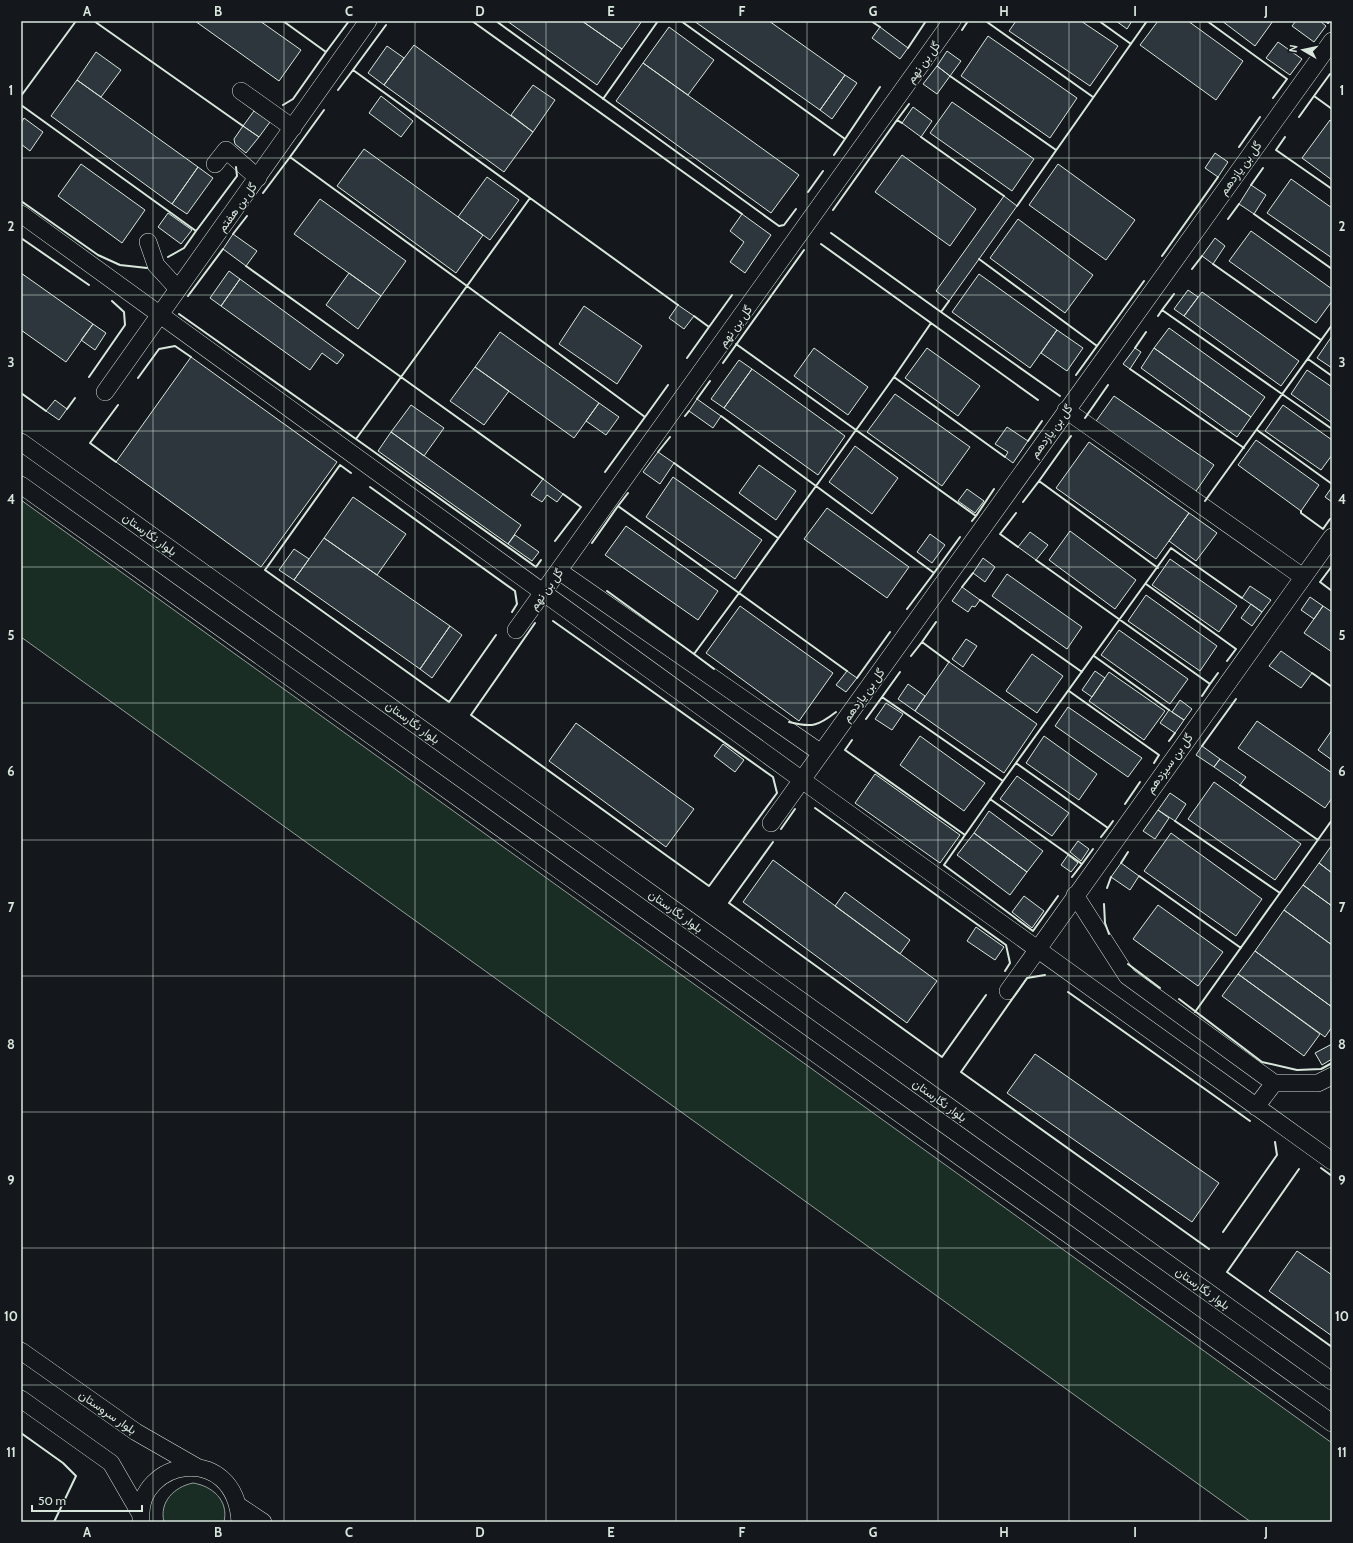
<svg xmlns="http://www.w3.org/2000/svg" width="1353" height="1543" font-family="Cabin,Vazirmatn,sans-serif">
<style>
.green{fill:#1a2d24;stroke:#939e99}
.building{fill:#2c363c;stroke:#d8e6dc}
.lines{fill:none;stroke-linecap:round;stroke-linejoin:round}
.minor-casing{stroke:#d8e6dc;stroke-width:18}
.minor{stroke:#14181c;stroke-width:17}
.wall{stroke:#d8e6dc;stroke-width:2}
.grid{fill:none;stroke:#d8e6dc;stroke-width:1;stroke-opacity:0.55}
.labels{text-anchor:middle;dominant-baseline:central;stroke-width:3;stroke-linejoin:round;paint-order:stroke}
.street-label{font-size:12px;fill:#d8e6dc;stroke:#14181c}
.neatline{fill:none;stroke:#d8e6dc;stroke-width:1.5}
.grid-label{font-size:13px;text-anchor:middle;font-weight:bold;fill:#d8e6dc}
</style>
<rect width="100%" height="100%" fill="#14181c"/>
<path class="green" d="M21,500L1332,1443V1522H1251L21,637Z
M193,1483C212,1486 229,1500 224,1522H164C159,1502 174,1487 193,1483Z"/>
<path class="building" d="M195,21H260L301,50L279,81Z
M507,21H582L622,49L597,85Z
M582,21H642L622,49Z
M694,21H769L845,75L820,110Z
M1016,21H1081L1118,46L1090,86L1009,31Z
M1116,21H1132L1127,29Z
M1158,21H1188L1243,61L1216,100L1140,45Z
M1222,21H1273L1255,46Z
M1296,21H1320L1326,26L1314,42L1292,26Z
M669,27L714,60L688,95L643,63Z
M880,27L908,48L900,59L872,38Z
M988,36L1077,98L1050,138L961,76Z
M1278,42L1302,59L1290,75L1266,58Z
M414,45L533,132L504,172L384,85Z
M387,46L404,58L384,85L368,73Z
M947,51L961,61L950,76L937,66Z
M96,52L121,70L101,97L77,80Z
M643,63L799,175L771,213L616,101Z
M937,66L950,76L937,94L923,84Z
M845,75L857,83L832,119L820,110Z
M77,80L198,167L172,204L51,116Z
M533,85L555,100L533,132L511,115Z
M381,96L413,121L401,137L369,113Z
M952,102L1034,159L1012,191L930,133Z
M913,107L932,121L921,137L902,123Z
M254,111L270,122L259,137L243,126Z
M24,118L43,132L30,151L21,144V123Z
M1330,120L1332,122V180L1302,158Z
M243,126L259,137L246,153L235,144L234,139Z
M364,149L483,235L456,273L337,186Z
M1215,153L1228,162L1218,177L1205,168Z
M902,155L976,209L950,246L875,192Z
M81,164L145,210L122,243L58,196Z
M1058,164L1135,220L1106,260L1029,205Z
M198,167L213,178L187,214L172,204Z
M487,177L519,200L490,240L458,217Z
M1291,179L1332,208V258L1267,213Z
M1251,185L1266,195L1254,214L1239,204Z
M1004,196L1017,206L949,301L936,291Z
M320,199L406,261L381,296L294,234Z
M168,213L192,230L181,244L158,227Z
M742,214L771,235L745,273L730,262L744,242L730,231Z
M1018,219L1093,275L1065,313L990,258Z
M1251,231L1332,289V301L1316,323L1229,261Z
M233,234L257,251L246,266L223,249Z
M1215,238L1225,246L1213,264L1202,256Z
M229,271L240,279L221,306L210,298Z
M21,273L93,324L66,362L21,330Z
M349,273L381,296L358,329L326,305Z
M979,274L1057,330L1030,368L952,312Z
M240,279L344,355L337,364L322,353L310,370L221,306Z
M1188,290L1198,297L1184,316L1174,309Z
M1202,292L1299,361L1281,386L1184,316Z
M678,305L694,316L684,329L669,318Z
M584,306L642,346L617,384L559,344Z
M93,324L106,333L95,350L81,340Z
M1169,328L1265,397L1251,417L1154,348Z
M1057,330L1083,348L1067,371L1041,353Z
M500,332L599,403L574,438L475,367Z
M1332,336V368L1317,358Z
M814,348L868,387L848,415L794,376Z
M927,348L980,386L958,416L905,378Z
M1135,348L1141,352L1130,369L1123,364Z
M1154,348L1251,417L1237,437L1141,368Z
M191,357L337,462L261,567L116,462Z
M739,360L752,369L724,408L711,399Z
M475,367L509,391L484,425L450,401Z
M752,369L845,436L818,475L724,408Z
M1307,370L1332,387V423L1291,394Z
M895,394L970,447L942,486L867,432Z
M1114,396L1214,465L1194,494L1094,424Z
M697,399L721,416L713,428L689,411Z
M55,400L67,409L59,420L46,411Z
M599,403L619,417L606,435L586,421Z
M411,405L444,428L424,456L391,432Z
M1283,405L1332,440V455L1321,470L1265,431Z
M1007,427L1028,441L1013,463L1005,457L1008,452L995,444Z
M391,432L521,525L508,544L378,451Z
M1256,440L1319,485L1301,511L1238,465Z
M1089,442L1189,513L1156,559L1056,488Z
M855,446L898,478L872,514L829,482Z
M658,452L674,463L660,484L643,472Z
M759,465L796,491L776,520L739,493Z
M673,477L762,540L735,579L646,517Z
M543,479L563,494L557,502L547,495L542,502L531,495Z
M1332,487V502L1325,497Z
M967,489L984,501L975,513L958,501Z
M353,497L406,534L377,575L324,538Z
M827,508L909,567L887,598L804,539Z
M1189,513L1217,533L1196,561L1169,541Z
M626,526L718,591L698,620L605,555Z
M1070,531L1136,580L1115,609L1049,560Z
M1030,532L1048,545L1036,560L1018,547Z
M930,534L945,545L932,563L917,552Z
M515,535L539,552L532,561L508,544Z
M324,538L450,626L420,669L294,580Z
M294,549L309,559L294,580L279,570Z
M983,558L995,567L985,582L973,573Z
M1170,559L1237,606L1219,632L1152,585Z
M1007,574L1082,627L1067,649L992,596Z
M1250,586L1271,600L1262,612L1242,598Z
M962,587L980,600L975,607L972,606L968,612L952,601Z
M1146,595L1217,646L1200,671L1128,621Z
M1310,597L1323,606L1314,619L1301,610Z
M1251,604L1262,612L1252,626L1241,618Z
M740,606L833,673L799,721L706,653Z
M1323,606L1332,612V652L1304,633Z
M450,626L462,635L432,678L420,669Z
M1119,630L1188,679L1170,704L1101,655Z
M966,639L977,646L963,667L952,659Z
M1281,651L1312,673L1301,688L1269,666Z
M1032,654L1063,676L1037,713L1006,691Z
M949,662L1037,724L1004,773L915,711Z
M847,671L857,678L846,692L836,685Z
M1095,671L1105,678L1092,697L1082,690Z
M1109,672L1165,711L1144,740L1089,701Z
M908,684L925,696L915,711L898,699Z
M1180,700L1192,709L1184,720L1172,712Z
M886,703L903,714L892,730L875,719Z
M1068,707L1142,758L1128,777L1055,726Z
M1169,710L1184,720L1175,733L1160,723Z
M1257,721L1332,773V798L1325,808L1238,748Z
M576,723L694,809L666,847L549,761Z
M1332,730V760L1318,750Z
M920,736L985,783L964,811L900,765Z
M1044,736L1097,774L1079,800L1026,763Z
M723,744L744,760L735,772L714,756Z
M1202,746L1220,759L1214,767L1196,755Z
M1220,759L1246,777L1240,785L1214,767Z
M875,774L960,835L940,863L855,803Z
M1017,776L1069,813L1052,836L1000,799Z
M1214,782L1301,844L1275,880L1188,819Z
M1170,793L1186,804L1175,821L1158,810Z
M1158,810L1169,818L1155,839L1143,831Z
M989,811L1043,851L1027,872L974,833Z
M974,833L1027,872L1010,895L957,855Z
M1171,833L1262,899L1236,936L1144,871Z
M1078,841L1089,849L1081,861L1070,852Z
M1332,845V873L1319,863Z
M1068,855L1078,863L1071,872L1061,865Z
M773,860L937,981L907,1023L743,902Z
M1121,863L1139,876L1130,890L1111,877Z
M1319,863L1332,873V906L1303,885Z
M1303,885L1332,906V945L1284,910Z
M845,892L910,940L900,954L835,906Z
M1024,896L1044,911L1032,928L1012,912Z
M1158,905L1223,952L1198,986L1133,939Z
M1284,910L1332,945V1007L1255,951Z
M976,927L1004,947L995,960L967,941Z
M1255,951L1332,1007V1027L1325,1037L1238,974Z
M1238,974L1320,1034L1304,1056L1222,996Z
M1332,1044V1059L1322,1065L1315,1053Z
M1035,1054L1219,1183L1192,1222L1007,1093Z
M1297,1251L1332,1275V1336L1269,1291Z"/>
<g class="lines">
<defs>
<path id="minor" d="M241,91L293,128
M215,164L226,150L258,178
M21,214L802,780L1332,1161
M148,242L156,265L178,289
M105,392L368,21
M1066,410L1303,577
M21,442L1332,1381
M21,485L1332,1423
M559,571L821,753
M516,630L952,21
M771,823L1332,41
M1075,895L1127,976L1274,1083
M1008,991L1332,537
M1256,1107L1274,1083H1318L1332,1076
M21,1351L136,1432L197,1467
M21,1399L111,1463L141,1515
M239,1506L263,1522
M141,1519C136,1460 235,1440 240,1522"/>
</defs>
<use href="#minor" class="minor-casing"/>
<use href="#minor" class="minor"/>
<path class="wall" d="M94,21L243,126
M472,21L742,214
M496,21L779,226L784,225L796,209
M681,21L845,139L880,87
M871,21L880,27
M1099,21L1131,44
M1207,21L1287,79L1273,98
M1325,21L1328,23L1330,21
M987,22L1093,97
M962,30L968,21
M908,48L926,21
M326,52L349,21
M353,70L386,25
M1330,74L1314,96L1332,109
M950,76L1056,150
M338,90L353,70L530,198L467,286L645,417L605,472
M21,96L76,21
M603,99L658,21
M21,105L196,231L184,248L168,257
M283,105L293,99L326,52L283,21
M1299,117L1314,96
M897,120L909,104
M921,137L1004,196
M1285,137L1276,150L1332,189
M1239,147L1260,117
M834,155L845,139
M290,157L324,110
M1251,185L1263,168
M808,192L823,171
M263,193L290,157L467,286L401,377L543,479
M530,198L678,305
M21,201L98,255L120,265L147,268
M1017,206L1147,21
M833,210L897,120L902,123
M1254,214L1332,269
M1228,219L1239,204
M196,231L237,176L236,167
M831,233L941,312
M233,234L247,216
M21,238L89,285
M821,244L931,323
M1162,256L1218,177
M979,259L1097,346L1076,375
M1213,264L1321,340
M1192,269L1202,256
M1174,294L1162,310L1332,429
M188,296L223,249
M949,301L941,312L1060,396
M179,314L356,439L401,377L246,266
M694,316L709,327L732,295
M1158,316L1162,310
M736,344L856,430L894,377L1005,457
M1097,346L1144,281
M1135,348L1146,332
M687,358L709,327
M1308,359L1332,376
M723,363L804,250
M1130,369L1244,448
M89,377L125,325L124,312L112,301
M894,377L931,323L1038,400
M138,378L159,349L175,346L191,357
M21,393L46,411
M697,399L710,381
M67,409L75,398
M685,416L689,411
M721,416L816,486L856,430L976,516L972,521
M645,417L668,385
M1085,418L1108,385
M1257,430L1332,484
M1071,436L1039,481L1158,568
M356,439L536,567L541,560
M1028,441L1042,421
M658,452L670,437
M116,462L90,443L118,405
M674,463L778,538
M351,473L340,465L265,570L449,702L496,635
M370,487L515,591L517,604L512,612
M1205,501L1332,325
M1023,502L1039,481
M618,506L628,493
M1301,511V513L1323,529L1330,519
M1016,513L1000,534L1018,547
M976,516L994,489
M555,541L581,507L563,494
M592,543L618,506L739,593L816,486L934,573L907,609
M1036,560L1210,684L1202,696
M1332,566L1320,582L1332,591
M934,573L960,537
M1146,584L1236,649L1227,661
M962,587L973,573
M607,591L694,654
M980,600L1082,672
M535,623L471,715L709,886L777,793L773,777L553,621
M922,642L936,622
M911,656L922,642L949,662
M1094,656L1169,710
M714,669L694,654L739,593L847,671
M1312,673L1332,687
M857,678L890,632
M1210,684L1218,673
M1069,691L1159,755L1154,763
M882,697L900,672
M789,722C812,728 818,726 836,712
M852,740L845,750L965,835L1003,781L882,697L866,719
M1169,741L1175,733
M1202,746L1236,699
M1016,763L1108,828L1101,837
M1003,781L1171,548L1242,598
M1240,785L1318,840
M990,799L1082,864L1093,849
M1125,804L1140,782
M815,808L1006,945L1010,963L1005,971
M1175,821L1280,893
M1108,828L1113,821
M781,829L795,809
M965,835L944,865L1033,931L1058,896
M773,842L729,903L942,1057L986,995
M1121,863L1128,852
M1139,876L1241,948
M1072,877L1082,864
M1107,888L1111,877
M1104,904L1105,923L1109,934
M1128,964L1160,988
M1045,975L1027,978L961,1072L1209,1249
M1068,992L1250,1121
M1179,999L1262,1062L1297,1070L1321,1069L1332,1063
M1195,1012L1332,820
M1321,1168L1332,1176
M1299,1169L1227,1272L1332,1347
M1223,1232L1277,1155L1275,1142
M21,1433L63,1463L76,1476L54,1522"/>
</g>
<path class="grid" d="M153,21V1522M284,21V1522M415,21V1522M546,21V1522M676,21V1522M807,21V1522M938,21V1522M1069,21V1522M1200,21V1522M21,158H1332M21,295H1332M21,431H1332M21,567H1332M21,703H1332M21,840H1332M21,976H1332M21,1112H1332M21,1248H1332M21,1385H1332"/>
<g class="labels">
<g class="street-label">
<text transform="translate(923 62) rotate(-54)">گل بن نهم</text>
<text transform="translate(1240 168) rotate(-54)">گل بن یازدهم</text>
<text transform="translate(237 207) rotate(-54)">گل بن هفتم</text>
<text transform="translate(735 326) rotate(-54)">گل بن نهم</text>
<text transform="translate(1051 431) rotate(-54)">گل بن یازدهم</text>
<text transform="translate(150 534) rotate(36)">بلوار نگارستان</text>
<text transform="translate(546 589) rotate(-54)">گل بن نهم</text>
<text transform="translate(863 695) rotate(-54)">گل بن یازدهم</text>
<text transform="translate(413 722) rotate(36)">بلوار نگارستان</text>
<text transform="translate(1169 763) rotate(-54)">گل بن سیزدهم</text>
<text transform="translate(676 911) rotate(36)">بلوار نگارستان</text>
<text transform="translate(940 1100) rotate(36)">بلوار نگارستان</text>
<text transform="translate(1203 1288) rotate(36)">بلوار نگارستان</text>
<text transform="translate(108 1412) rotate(35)">بلوار سروستان</text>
</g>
</g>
<rect width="1353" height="1543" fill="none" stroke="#14181c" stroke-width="44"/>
<g transform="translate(1303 50) rotate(279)" stroke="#14181c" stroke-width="3" paint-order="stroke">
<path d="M0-3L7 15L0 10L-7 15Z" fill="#d8e6dc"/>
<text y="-6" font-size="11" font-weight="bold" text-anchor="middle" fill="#d8e6dc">N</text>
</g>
<path d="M32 1505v6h110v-6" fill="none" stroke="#d8e6dc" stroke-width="2"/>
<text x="38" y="1505" font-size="12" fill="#d8e6dc" stroke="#14181c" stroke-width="3" paint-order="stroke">50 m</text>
<rect x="22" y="22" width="1309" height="1499" class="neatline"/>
<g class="grid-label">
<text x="87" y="16">A</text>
<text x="218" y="16">B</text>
<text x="349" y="16">C</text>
<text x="480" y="16">D</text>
<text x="611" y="16">E</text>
<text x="742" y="16">F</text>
<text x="873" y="16">G</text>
<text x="1004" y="16">H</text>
<text x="1135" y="16">I</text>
<text x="1266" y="16">J</text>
<text x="11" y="95">1</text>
<text x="1342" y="95">1</text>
<text x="11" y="231">2</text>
<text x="1342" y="231">2</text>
<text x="11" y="367">3</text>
<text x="1342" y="367">3</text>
<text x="11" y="504">4</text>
<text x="1342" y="504">4</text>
<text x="11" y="640">5</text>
<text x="1342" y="640">5</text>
<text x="11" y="776">6</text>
<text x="1342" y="776">6</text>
<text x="11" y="912">7</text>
<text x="1342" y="912">7</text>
<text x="11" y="1049">8</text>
<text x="1342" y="1049">8</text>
<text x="11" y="1185">9</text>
<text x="1342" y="1185">9</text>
<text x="11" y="1321">10</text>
<text x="1342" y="1321">10</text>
<text x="11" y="1457">11</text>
<text x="1342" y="1457">11</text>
<text x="87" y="1537">A</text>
<text x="218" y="1537">B</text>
<text x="349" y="1537">C</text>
<text x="480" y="1537">D</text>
<text x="611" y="1537">E</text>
<text x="742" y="1537">F</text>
<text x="873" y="1537">G</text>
<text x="1004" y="1537">H</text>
<text x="1135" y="1537">I</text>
<text x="1266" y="1537">J</text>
</g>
</svg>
